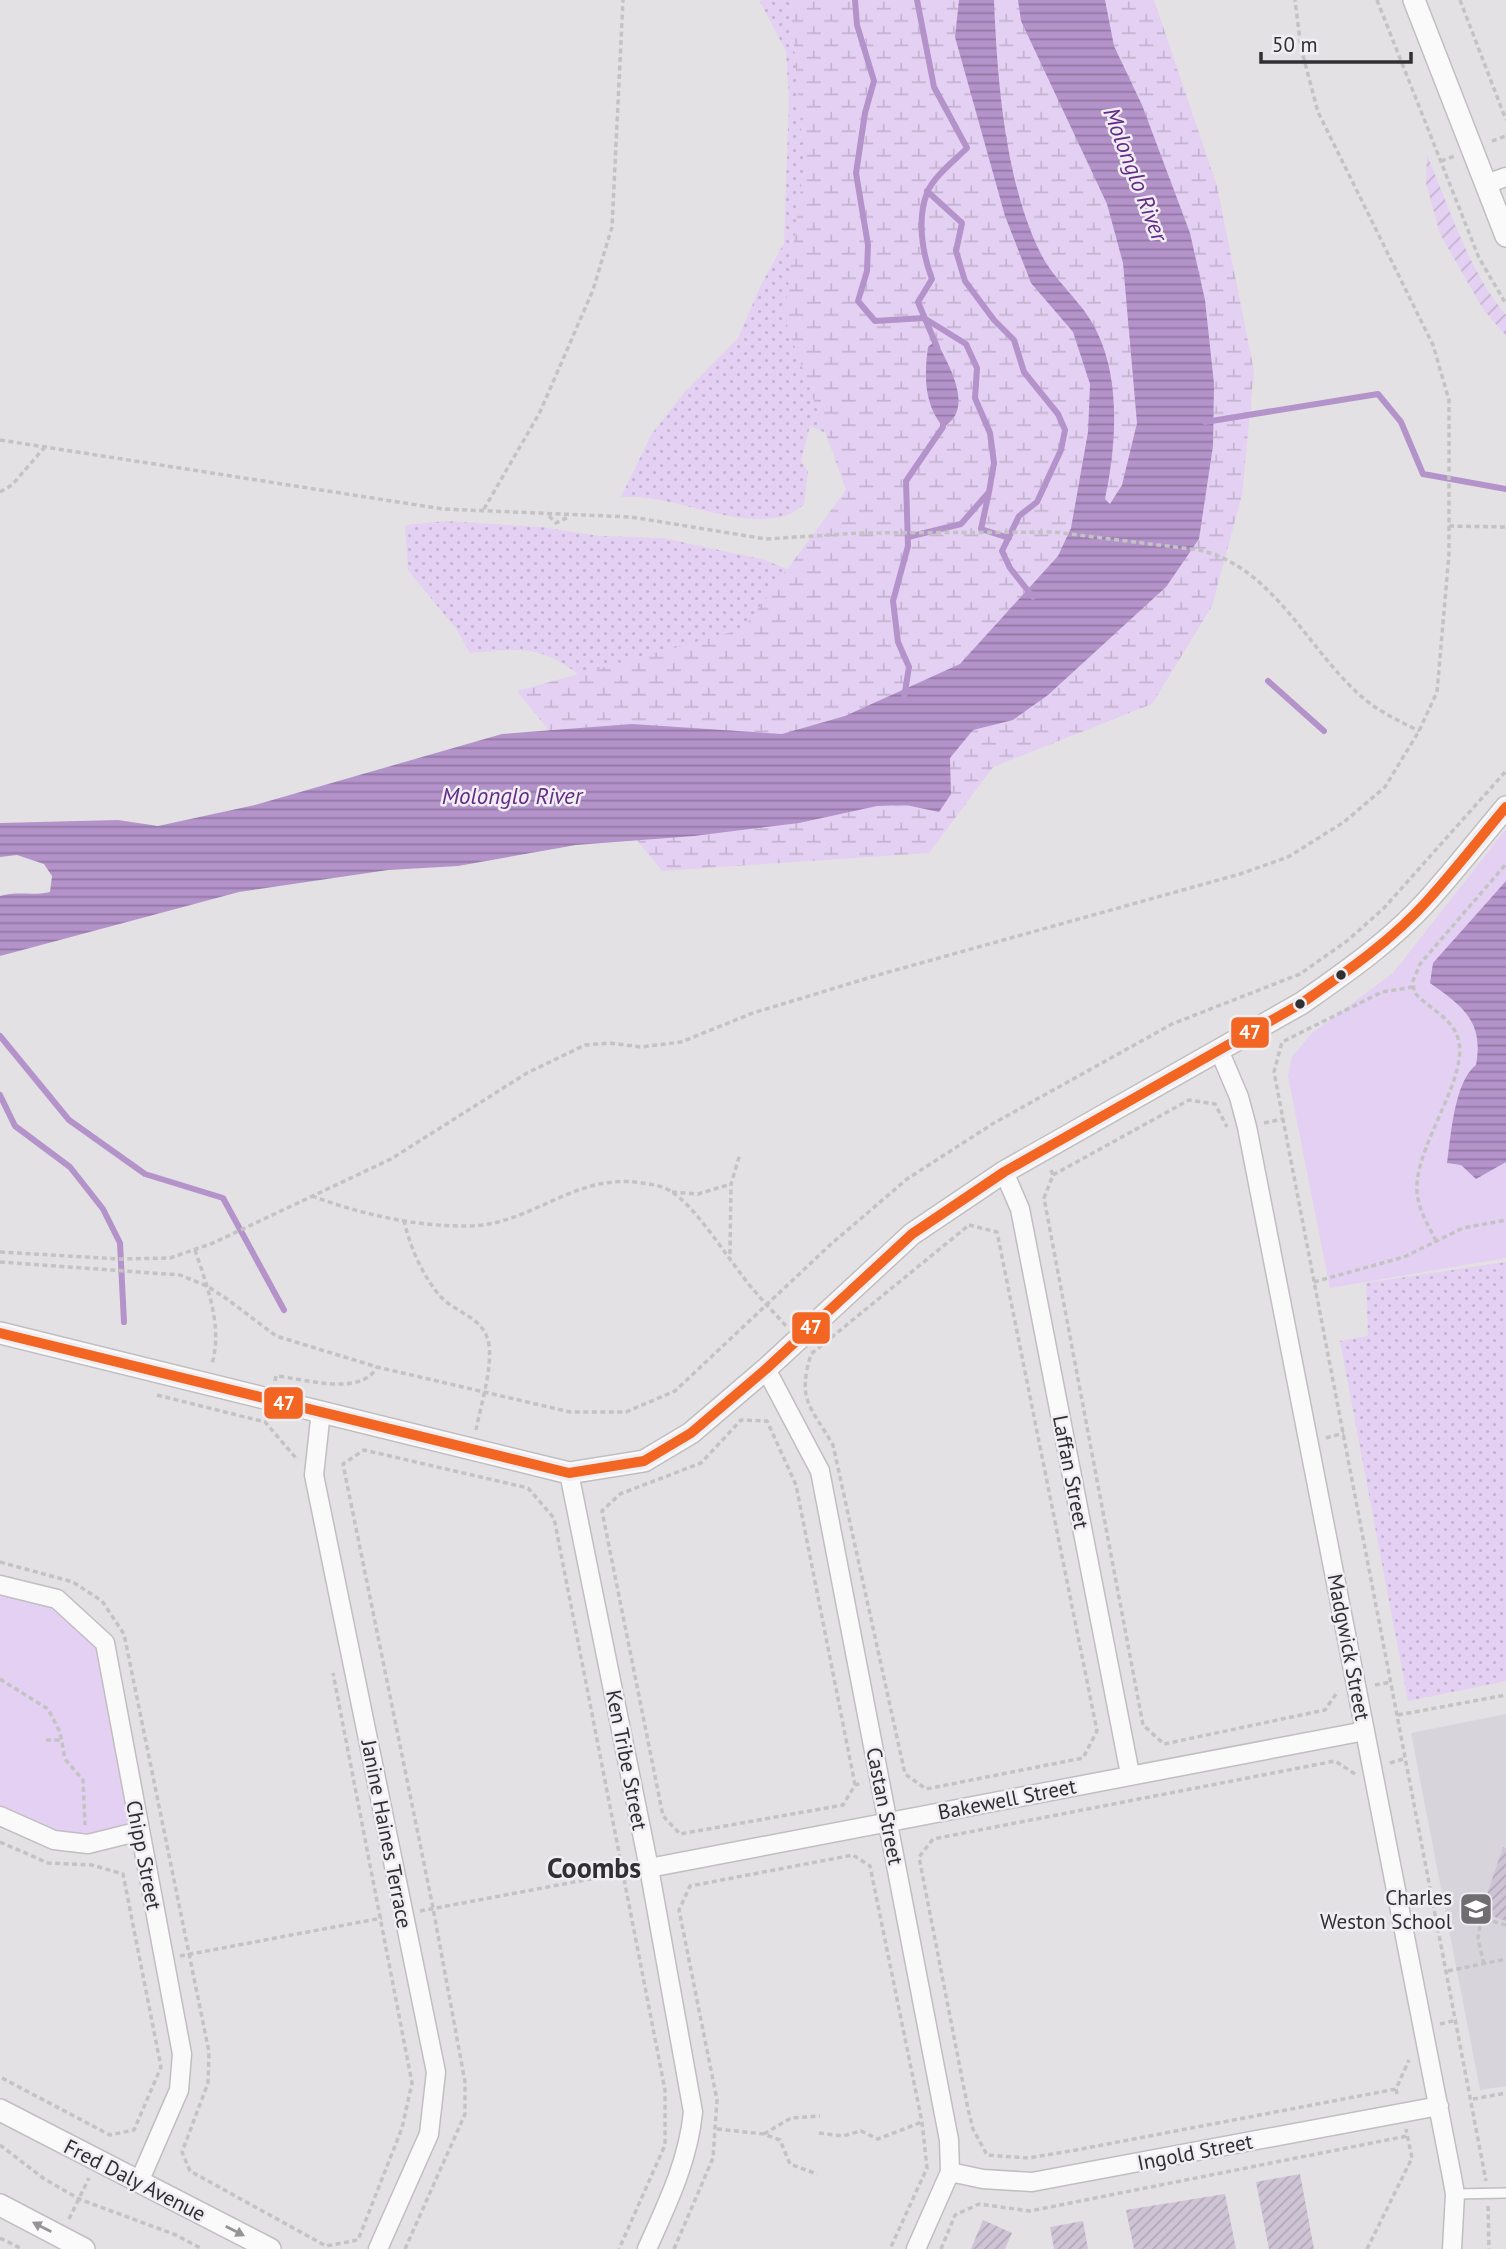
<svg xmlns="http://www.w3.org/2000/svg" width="1506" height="2249" font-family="'PT Sans',sans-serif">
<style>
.built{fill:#d8d4dc}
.grass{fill:url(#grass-dots)}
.wetland{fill:url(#wetland-marsh)}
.park{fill:#e4d0f2}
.garden{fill:url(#garden-furrows)}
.water{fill:url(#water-rules)}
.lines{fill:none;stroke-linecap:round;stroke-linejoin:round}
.stream{stroke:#b393ca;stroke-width:6}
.building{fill:url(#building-hatch)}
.service-casing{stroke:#c0bec0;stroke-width:12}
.minor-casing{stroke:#c0bec0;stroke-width:21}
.tertiary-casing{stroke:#c0bec0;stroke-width:24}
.path{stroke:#c3c3c4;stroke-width:3.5;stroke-dasharray:5 3.5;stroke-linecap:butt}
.service{stroke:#fbfafb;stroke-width:9}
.minor{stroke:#fbfafb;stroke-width:18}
.tertiary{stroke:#fbfafb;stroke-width:21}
.bus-1-casing{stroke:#f0edf3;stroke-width:16}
.bus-1{stroke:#f26522;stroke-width:10}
.oneway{fill:#969496}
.bus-dot{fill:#302f31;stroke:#f0edf3;stroke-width:2.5}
.labels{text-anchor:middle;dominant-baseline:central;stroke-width:5;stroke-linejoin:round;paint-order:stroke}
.street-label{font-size:21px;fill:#302f31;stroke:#f0edf3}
.poi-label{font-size:21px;fill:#302f31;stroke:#f0edf3;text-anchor:end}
.water-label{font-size:23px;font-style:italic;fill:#652b88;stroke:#f0edf3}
.district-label{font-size:28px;font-weight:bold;fill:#302f31;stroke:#f0edf3}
.line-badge{stroke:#f0edf3;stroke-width:2.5}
.badge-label{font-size:19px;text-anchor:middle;font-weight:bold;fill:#fff}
</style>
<defs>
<pattern id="grass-dots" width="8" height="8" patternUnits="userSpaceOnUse" patternTransform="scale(1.75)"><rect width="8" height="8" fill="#e4d0f2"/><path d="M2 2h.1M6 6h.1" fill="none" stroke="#c4b3d0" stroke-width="1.8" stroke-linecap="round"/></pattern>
<pattern id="wetland-marsh" width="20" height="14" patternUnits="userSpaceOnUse" patternTransform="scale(1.75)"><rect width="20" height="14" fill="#e4d0f2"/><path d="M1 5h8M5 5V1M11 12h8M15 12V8" fill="none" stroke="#c4b3d0"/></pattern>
<pattern id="garden-furrows" width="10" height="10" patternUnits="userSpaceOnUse" patternTransform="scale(1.75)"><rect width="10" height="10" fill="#e4d0f2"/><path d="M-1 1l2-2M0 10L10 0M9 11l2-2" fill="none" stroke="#c4b3d0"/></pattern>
<pattern id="water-rules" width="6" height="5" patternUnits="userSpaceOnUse" patternTransform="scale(1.75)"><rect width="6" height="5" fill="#b393ca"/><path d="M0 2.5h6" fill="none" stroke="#9278a5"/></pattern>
<pattern id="building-hatch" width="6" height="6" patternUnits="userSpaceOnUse" patternTransform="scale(1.75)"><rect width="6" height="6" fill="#cec4d5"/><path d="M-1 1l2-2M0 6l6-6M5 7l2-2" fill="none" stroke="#b1a9b7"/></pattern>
</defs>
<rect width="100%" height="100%" fill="#e3e1e4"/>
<path class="built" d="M1506,1714V2086L1480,2090L1411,1733Z"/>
<path class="grass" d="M759,0H886L826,433L810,426L801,461L808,471L804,505C797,509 789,516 780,517C726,527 674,494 621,497L651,435L684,393L738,338L761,285L784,243L789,99L786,51Z
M446,521L541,527L599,536L663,538L765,560L789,570L874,621L580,676C542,644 517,649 470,653L457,630L408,570L405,525Z
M1506,1262V1681L1408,1701L1340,1341L1368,1336L1366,1283Z"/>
<path class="wetland" d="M790,0H1154L1217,186L1254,371L1242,495L1212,606L1152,704L993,767L929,853L662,871L517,691L743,629L846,490L784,317L804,164Z"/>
<path class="park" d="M1506,829V1258L1330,1288L1288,1076L1292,1057L1311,1034L1393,973Z
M0,1585L57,1599L105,1643L140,1831L88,1844L0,1816Z"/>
<path class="garden" d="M1427,155C1450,209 1468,270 1506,315V336L1483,309L1440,234L1426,183Z"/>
<path class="water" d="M959,0H994C997,77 1005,180 1039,250C1053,281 1083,301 1097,332C1121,381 1116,447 1105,499L1110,504L1122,485L1137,423L1123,263L1107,204L1021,21L1018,0H1105L1114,46L1142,105L1190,233L1205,300L1214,384L1213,446L1199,539L1166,587L1048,695L1013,720L973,730L950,758L951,794L939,812L906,805L877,806L799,823L694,836L576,845L458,866L388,870L239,892L0,956V896C17,891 33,896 50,892L52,876L44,864L17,855L0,857V823L118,820L158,826L255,805L502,734L632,724L782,734L845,716L960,664L1058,556L1071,528L1088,432L1090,384L1073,332L1031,283L1005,216L955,37Z
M936,340C948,364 976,409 943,427C924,404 924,376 928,347Z
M1506,881V1162L1476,1179L1461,1165L1447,1163C1451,1136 1454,1082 1476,1065C1484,1022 1463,1006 1430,983L1433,963Z"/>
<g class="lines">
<path class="stream" d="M855,0L857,25L874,81L865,113L856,173L868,245L867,271L858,301L875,321L924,318L966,344L977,368L975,398L990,433L994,463L989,492L961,524L908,537
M917,0L934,87L967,148C955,160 933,177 927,193C917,219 922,253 932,279L918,302L937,347
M927,191L962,223L956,251L965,281L994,320L1014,340L1024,372L1058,414L1065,430L1061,450L1037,502L1019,516L1002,551L1010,568L1033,597
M1205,422L1378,394L1401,422L1423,474L1506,489
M989,492L981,529L1009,538
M1268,681L1324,731
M904,698L909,667L898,642L893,601L908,546L906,481L943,427V421
M0,1036L69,1120L145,1174L223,1198L284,1310
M0,1095L15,1126L70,1167L103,1209L120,1243L124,1322"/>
</g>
<path class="building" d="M1503,1847L1506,1848V1921L1481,1912Z
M1300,2174L1314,2249H1269L1256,2182Z
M1225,2194L1236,2249H1134L1126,2210Z
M983,2220L1012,2233L1005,2249H971Z
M1083,2221L1088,2249H1054L1050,2227Z"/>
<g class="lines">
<defs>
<path id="service" d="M1455,2194L1506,2193"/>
<path id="minor" d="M1486,184L1506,177
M1219,1050L1239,1097L1247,1127L1452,2177L1455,2194L1452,2249
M1004,1172L1020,1209L1130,1774
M766,1369L820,1471L949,2140L950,2172L916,2249
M321,1411L314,1475L436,2072L429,2134L378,2249
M569,1473L649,1868L693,2112C688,2162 667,2204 647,2249
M0,1585L57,1599L105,1643L182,2054L179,2090L139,2182
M0,1816L54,1840L88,1844L140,1831
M649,1868L1365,1731
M950,2172L983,2179L1032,2182L1439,2106"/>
<path id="tertiary" d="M1414,0L1506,236
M0,1333L569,1473L644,1461L691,1433L766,1369L912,1234L1004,1172L1302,1003C1346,972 1391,941 1427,901C1454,871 1480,838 1506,807
M0,2110L270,2249
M0,2205L84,2249"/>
</defs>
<use href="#service" class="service-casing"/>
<use href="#minor" class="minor-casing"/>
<use href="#tertiary" class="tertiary-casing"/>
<path class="path" d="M1377,0L1479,258L1506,304
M1460,0L1506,120
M1492,141L1506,136
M1441,161L1455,156
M0,440L443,509L631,517L766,539L860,533L1054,532L1199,550C1276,567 1310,656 1368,702C1384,714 1401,722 1419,731
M0,492L12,485L44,448
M484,509L540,412L593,290L612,227L623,0
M549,516L556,523L568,517
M1449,526L1506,527
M1413,987L1382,992L1282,1042L1274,1072L1486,2181
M1264,1123L1283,1119
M1051,1170L1053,1175L1044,1198L1143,1725L1164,1744L1325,1710L1338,1691
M1053,1175L1189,1100L1215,1104L1227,1127
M672,1192L698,1194L731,1184
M312,1196C360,1214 417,1227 469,1226C532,1225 575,1172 642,1183C651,1184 664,1186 672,1192C695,1207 724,1252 741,1274C754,1292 771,1309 786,1326
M404,1220C409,1245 423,1277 441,1297C457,1314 485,1317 489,1345C492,1371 481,1404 476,1430
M969,1225L997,1232L1097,1731L1083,1758L926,1789L905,1774L833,1445C810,1405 797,1401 811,1354Z
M1436,1241C1428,1225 1418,1209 1417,1191C1414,1144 1475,1072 1456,1033C1448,1016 1426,1006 1414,992L1413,981L1420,964L1506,864
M195,1250C207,1286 223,1326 212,1364
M0,1252L120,1259L170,1258L213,1243L391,1159L527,1073L585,1045L610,1043L641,1047L681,1042L753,1013L878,975L1240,874L1288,857L1344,822L1385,787L1419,731L1437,692L1449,554V400L1433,345L1318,112L1301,48L1295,0
M730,1254L731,1184L740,1154
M0,1262L180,1275L207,1286L227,1299L276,1336L377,1367L570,1412H626L675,1391L830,1245L907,1179L994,1123L1172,1024L1300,974L1347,941L1384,908L1506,771
M1314,1282L1404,1257L1463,1228L1506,1220
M275,1381L276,1376C306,1379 361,1397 377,1367
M157,1395L265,1422L296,1458
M1326,1438L1344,1433
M0,1562L73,1582L102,1601L124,1634L209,2052L208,2083L182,2152L190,2171L326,2246L358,2240L402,2128L412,2083L333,1673
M0,1679L48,1709L60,1732L65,1759L83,1780L85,1825
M1375,1685L1391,1682
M1398,1715L1506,1695
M46,1740H61
M1390,1763L1406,1758
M1355,1774L1335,1761L933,1839L919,1857L968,2109L973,2129L987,2155L1028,2158L1076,2150L1396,2089
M855,1785L796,1485L767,1421L741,1420L701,1463L620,1494L602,1511L663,1816L680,1834L843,1805L855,1785L863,1783
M0,1842L48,1863L92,1865L123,1874L161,2067L134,2130L110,2135L0,2077
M420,1911L633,1871
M180,1956L382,1918
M1484,1964L1478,1939L1481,1918L1506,1925
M1448,1971L1506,1959
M1440,2024L1457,2020
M1397,2094L1396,2089L1409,2060
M1473,2099L1506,2093
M717,2129L764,2134L780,2140L790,2164L817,2174
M819,2133L843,2136L861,2131L878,2139L922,2122
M764,2134L791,2118L820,2116
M0,2145L43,2178L79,2199L176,2235L202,2249
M1488,2206L1489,2249
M69,2219L89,2178
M0,2238L22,2249
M405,2249L465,2114V2082L433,1908L343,1464L364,1450L528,1488L554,1518L665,2090V2145L619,2249
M674,2249L713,2158L717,2100L679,1910L690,1886L853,1855L870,1866L922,2122L927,2168L890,2249
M941,2249L955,2215L979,2204L1030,2211L1407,2136
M1367,2249L1412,2158L1406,2129"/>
<use href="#service" class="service"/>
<use href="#minor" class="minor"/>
<use href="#tertiary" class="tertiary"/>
<defs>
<path id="bus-1" d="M0,1333L569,1473L644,1461L691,1433L766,1369L912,1234L1004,1172L1302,1003C1346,972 1391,941 1427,901C1454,871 1480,838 1506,807"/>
</defs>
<use href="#bus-1" class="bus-1-casing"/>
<use href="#bus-1" class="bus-1"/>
</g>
<defs><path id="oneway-solid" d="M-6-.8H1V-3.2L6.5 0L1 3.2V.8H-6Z" transform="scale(1.75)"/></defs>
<g class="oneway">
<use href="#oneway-solid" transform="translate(42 2227) rotate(-153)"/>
<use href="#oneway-solid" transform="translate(235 2231) rotate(27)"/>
</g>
<defs>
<symbol id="school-square" viewBox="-11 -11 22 22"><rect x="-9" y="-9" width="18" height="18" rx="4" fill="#6f6d70" stroke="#f0edf3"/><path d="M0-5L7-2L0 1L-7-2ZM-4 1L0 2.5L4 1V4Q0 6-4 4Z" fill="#fff"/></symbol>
</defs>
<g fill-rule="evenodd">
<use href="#school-square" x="1457" y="1890" width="38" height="38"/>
</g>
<g class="bus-dot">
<circle cx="1341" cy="975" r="6"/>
<circle cx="1300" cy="1004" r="6"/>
</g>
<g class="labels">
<g class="street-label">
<text transform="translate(1071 1472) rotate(79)">Laffan Street</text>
<text transform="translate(1349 1647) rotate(79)">Madgwick Street</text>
<text transform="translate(627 1760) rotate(79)">Ken Tribe Street</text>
<text transform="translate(1007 1799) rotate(-11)">Bakewell Street</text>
<text transform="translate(885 1806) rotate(79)">Castan Street</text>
<text transform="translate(387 1834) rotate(79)">Janine Haines Terrace</text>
<text transform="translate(144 1855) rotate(79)">Chipp Street</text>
<text transform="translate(1195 2152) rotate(-11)">Ingold Street</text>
<text transform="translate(135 2180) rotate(27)">Fred Daly Avenue</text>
</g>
<g class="poi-label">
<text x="1452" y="1897">Charles<tspan x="1452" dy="24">Weston School</tspan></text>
</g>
<g class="water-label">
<text transform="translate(1136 174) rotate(69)">Molonglo River</text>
<text x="512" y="795">Molonglo River</text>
</g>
<g class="district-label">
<text x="594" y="1867">Coombs</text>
</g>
</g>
<g class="line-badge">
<rect x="1230" y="1016" width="40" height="33" rx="7" fill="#f26522"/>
<rect x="791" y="1311" width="40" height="34" rx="7" fill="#f26522"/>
<rect x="263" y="1386" width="41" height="34" rx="7" fill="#f26522"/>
</g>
<g class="badge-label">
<text x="1250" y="1039">47</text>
<text x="811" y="1334">47</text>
<text x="284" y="1410">47</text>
</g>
<path d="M1261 52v10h150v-10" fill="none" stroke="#302f31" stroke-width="3.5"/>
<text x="1272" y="52" font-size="21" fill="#302f31" stroke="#f0edf3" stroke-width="5" paint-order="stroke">50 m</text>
</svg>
